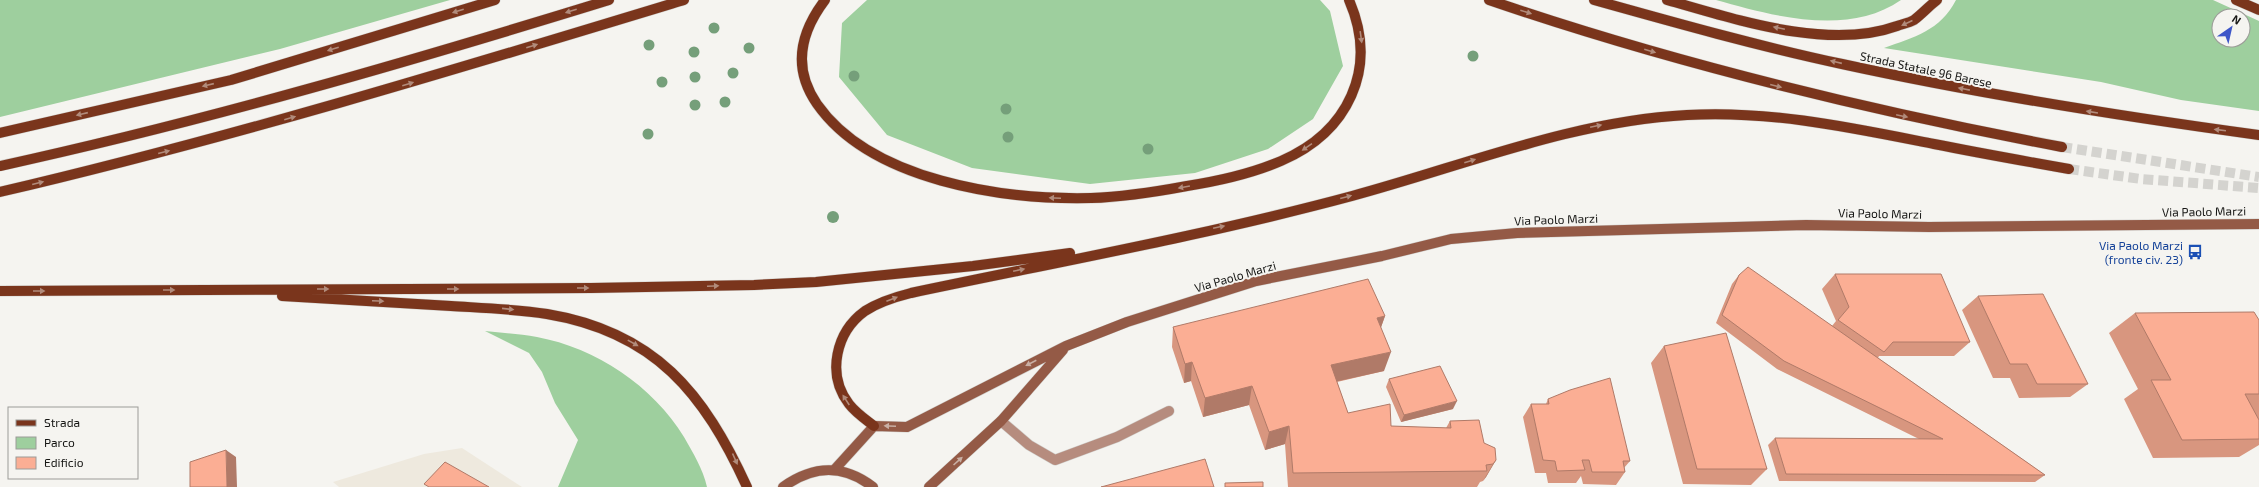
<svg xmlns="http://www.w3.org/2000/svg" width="2259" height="487" font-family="'Exo 2',sans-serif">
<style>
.built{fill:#eee9de}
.green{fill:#9ecf9e;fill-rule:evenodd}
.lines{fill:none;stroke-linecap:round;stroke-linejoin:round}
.primary-tunnel{stroke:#d4d3cf;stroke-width:10;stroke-dasharray:10 5;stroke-linecap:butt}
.lane-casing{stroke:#d1d0cd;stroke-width:11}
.secondary-casing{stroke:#d1d0cd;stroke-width:11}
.primary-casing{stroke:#d1d0cd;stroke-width:11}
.lane{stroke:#b68c7e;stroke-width:10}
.secondary{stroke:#945a46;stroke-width:10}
.primary{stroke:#7a351c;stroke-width:10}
.tree{fill:#759f7a}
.wall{fill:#d8967f}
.shaded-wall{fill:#b07a68}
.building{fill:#fbae94;stroke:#b07a68}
.oneway{fill:#b18b7b}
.oneway2{fill:#c9afa4}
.labels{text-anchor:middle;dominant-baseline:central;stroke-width:4;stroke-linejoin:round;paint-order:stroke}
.street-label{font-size:12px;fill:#161614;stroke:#f5f4f0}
.transit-label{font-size:12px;fill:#164399;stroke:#f5f4f0;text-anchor:end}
</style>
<rect width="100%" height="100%" fill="#f5f4f0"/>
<path class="built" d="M462,448L522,487H339L333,482L424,454Z"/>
<path class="green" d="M0,0H450L280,49L0,117Z
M867,0H1320L1330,11L1343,66L1313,119L1268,149L1195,173L1090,184L972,168L887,135L839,77L842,23Z
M1716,0H1901C1848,37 1773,16 1716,0Z
M1956,0H2213L2259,21V111L2181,100L2101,82L1884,48C1914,37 1940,31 1956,0ZM2219,16H2243V40H2219Z
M485,331C502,333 520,334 537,337C596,348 653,386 684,437C693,453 703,469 707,487H558L578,440L555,403L542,372L529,353Z"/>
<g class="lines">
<path class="primary-tunnel" d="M2062,147L2259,177
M2069,169L2141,179L2259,188"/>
<defs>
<path id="lane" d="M1001,421L1029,445L1055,460L1117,437L1169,411"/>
<path id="secondary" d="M835,469L874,426L907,427L1066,346L1127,322L1256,281L1382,256L1451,239L1517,233L1806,225L1929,227L2259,224
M783,487C814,465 843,464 873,487
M929,487L1001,421L1063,350"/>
<path id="primary" d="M825,0C800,33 792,68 817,104C871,181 1003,200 1091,198C1123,197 1155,192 1187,186C1219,181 1251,174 1281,161C1348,132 1379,69 1349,0
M1489,0C1676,64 1867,110 2062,147
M1594,0C1676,23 1758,46 1842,64C1980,94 2119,116 2259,135
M1667,0C1735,19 1828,51 1897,26C1902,24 1909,23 1914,20C1922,14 1929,6 1937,0
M2236,0L2259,10
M0,133L231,80L495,0
M0,166C206,121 408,62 609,0
M0,192C231,138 457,69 684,0
M0,291L591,288L754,285L816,282L973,266L1070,253
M282,296C338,299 395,303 451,306C483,308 515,309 547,314C655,332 704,393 747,487
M874,426C865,419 856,413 849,404C826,374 836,332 865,311C879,302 895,297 911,293C1058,262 1207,235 1352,196C1463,166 1572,121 1687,115C1770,110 1853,128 1934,144C1979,153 2024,161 2069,169"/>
</defs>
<use href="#lane" class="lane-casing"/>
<use href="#secondary" class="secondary-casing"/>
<use href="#primary" class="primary-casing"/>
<use href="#lane" class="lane"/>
<use href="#secondary" class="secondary"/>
<use href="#primary" class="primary"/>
</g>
<g class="tree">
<circle cx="714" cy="28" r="5.5"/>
<circle cx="649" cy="45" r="5.5"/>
<circle cx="749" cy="48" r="5.5"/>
<circle cx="694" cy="52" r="5.5"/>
<circle cx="1473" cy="56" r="5.5"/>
<circle cx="733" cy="73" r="5.5"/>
<circle cx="854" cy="76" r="5.5"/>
<circle cx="695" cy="77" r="5.5"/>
<circle cx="662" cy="82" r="5.5"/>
<circle cx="725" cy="102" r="5.5"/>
<circle cx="695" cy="105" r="5.5"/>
<circle cx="1006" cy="109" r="5.5"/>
<circle cx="648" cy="134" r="5.5"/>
<circle cx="1008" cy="137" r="5.5"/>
<circle cx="1148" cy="149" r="5.5"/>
<circle cx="833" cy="217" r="6"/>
</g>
<path class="wall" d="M1835,274L1970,342L1954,356H1879L1878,358L2045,475L2035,482L1779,481L1768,445L1775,438L1919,439L1777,369L1716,323L1732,284L1739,275L1832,326L1836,321L1822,289Z
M1978,296L2088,384L2070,397L2019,398L2010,378H1993L1962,310Z
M2135,313L2259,320V445L2239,457L2153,458L2124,399L2138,389L2109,333Z
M1385,316L1381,327L1384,371L1337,382L1348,413L1391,426L1446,428L1450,421L1484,443L1496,460L1486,477L1483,481L1480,482L1477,487H1288L1285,444L1265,450L1249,405L1203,417L1191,381L1184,383L1172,347L1173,327Z
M1664,346L1767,469L1751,485L1683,484L1651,363Z
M1389,379L1453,409L1401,422L1386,387Z
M1548,399L1630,461L1624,468L1625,472L1616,485L1583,484L1581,476L1576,483H1548L1546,473H1535L1523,417L1531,404H1546Z"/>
<path class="shaded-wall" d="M1385,316L1378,336L1377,318Z
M1391,352L1384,371L1325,384L1331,365Z
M1192,362L1191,381L1184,383L1185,364Z
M1252,386L1249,405L1203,417L1205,398Z
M1457,401L1453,409L1401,422L1404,415Z
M1289,426L1285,444L1265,450L1269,432Z
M226,450L236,457L237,487H227Z
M1496,460L1486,477L1483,481L1493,464Z"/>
<path class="building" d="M1748,267L2045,475L1786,474L1775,438L1943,439L1784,361L1722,315L1739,275Z
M1835,274H1941L1970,342H1893L1884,352L1838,320L1849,307Z
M1368,279L1385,316L1377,318L1391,352L1331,365L1348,413L1390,404L1391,426L1451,428L1450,421L1479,420L1484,443L1495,448L1496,460L1493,464L1486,465L1487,471L1293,473L1289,426L1269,432L1252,386L1205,398L1192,362L1185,364L1173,327Z
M2043,294L2088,384H2037L2027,364H2010L1978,296Z
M2254,312L2259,320V394H2245L2259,420V439L2182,440L2151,380H2171L2135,313Z
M1726,333L1767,469H1697L1664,346Z
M1440,366L1457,401L1404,415L1389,379Z
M1610,378L1630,461H1623L1625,472H1592L1589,460H1582L1585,470L1557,471L1555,461L1543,460L1531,404H1549L1548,399L1570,390Z
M226,450L227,487H190V462Z
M1205,459L1214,487H1101Z
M445,462L489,487H429L424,484Z
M1263,482V487H1225V483Z"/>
<defs><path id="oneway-solid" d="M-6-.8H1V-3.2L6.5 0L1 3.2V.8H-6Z"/></defs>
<g class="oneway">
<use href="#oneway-solid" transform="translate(458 11) rotate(163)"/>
<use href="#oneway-solid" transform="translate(571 11) rotate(163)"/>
<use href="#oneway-solid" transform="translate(1526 12) rotate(18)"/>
<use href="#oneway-solid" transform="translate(1907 23) rotate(156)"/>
<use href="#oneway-solid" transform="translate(1779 28) rotate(-168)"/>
<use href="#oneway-solid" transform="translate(1361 37) rotate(82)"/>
<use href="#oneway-solid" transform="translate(532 46) rotate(-17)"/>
<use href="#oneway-solid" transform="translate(333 49) rotate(163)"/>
<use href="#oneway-solid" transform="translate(1650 51) rotate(16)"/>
<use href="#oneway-solid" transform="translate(1836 62) rotate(-167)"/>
<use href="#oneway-solid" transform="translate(408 84) rotate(-17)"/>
<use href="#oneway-solid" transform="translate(208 85) rotate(167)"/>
<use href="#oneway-solid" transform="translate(1776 86) rotate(14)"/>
<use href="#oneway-solid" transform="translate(1964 89) rotate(-169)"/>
<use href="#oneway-solid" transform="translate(2092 112) rotate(-171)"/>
<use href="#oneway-solid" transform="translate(82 114) rotate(167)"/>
<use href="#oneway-solid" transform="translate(1902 116) rotate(12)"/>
<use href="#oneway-solid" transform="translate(290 118) rotate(-16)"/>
<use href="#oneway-solid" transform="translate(1596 126) rotate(-12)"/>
<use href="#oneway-solid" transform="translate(2220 130) rotate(-173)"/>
<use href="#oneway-solid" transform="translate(1307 147) rotate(146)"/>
<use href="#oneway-solid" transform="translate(164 152) rotate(-14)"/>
<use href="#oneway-solid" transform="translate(1470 161) rotate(-18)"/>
<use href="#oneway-solid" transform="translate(38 183) rotate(-14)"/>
<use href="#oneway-solid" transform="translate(1184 187) rotate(170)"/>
<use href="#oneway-solid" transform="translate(1346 197) rotate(-15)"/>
<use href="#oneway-solid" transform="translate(1055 198) rotate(-178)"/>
<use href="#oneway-solid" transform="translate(1219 227) rotate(-12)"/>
<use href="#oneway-solid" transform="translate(1019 270) rotate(-12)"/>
<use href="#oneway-solid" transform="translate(713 286) rotate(-2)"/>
<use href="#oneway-solid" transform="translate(583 288)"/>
<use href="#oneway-solid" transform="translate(323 289)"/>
<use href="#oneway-solid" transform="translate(453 289)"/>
<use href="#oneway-solid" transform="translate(169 290)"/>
<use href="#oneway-solid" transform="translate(39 291)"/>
<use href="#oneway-solid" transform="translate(892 299) rotate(-21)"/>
<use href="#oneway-solid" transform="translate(378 301) rotate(3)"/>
<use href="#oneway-solid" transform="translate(508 309) rotate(6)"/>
<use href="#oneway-solid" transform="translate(633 343) rotate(29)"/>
<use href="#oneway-solid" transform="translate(846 400) rotate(-123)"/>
<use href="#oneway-solid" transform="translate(735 459) rotate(66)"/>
</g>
<g class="oneway2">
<use href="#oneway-solid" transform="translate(1031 363) rotate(153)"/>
<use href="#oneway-solid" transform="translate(890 426) rotate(-178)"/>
<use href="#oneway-solid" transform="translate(958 461) rotate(-42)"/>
</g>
<defs>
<symbol id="bus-bare" viewBox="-9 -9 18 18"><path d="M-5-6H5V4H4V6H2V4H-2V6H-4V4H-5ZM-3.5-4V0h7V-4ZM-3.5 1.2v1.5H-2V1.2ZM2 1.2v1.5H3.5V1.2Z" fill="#1a4fb4" stroke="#f5f4f0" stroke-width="2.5" paint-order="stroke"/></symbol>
</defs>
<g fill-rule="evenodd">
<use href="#bus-bare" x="2184" y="241" width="22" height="22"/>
</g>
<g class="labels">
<g class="street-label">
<text transform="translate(1926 69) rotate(12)">Strada Statale 96 Barese</text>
<text transform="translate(2204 211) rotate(-1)">Via Paolo Marzi</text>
<text transform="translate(1880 213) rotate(1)">Via Paolo Marzi</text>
<text transform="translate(1556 219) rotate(-2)">Via Paolo Marzi</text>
<text transform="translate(1235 276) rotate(-16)">Via Paolo Marzi</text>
</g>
<g class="transit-label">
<text x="2183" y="245">Via Paolo Marzi<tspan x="2183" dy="14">(fronte civ. 23)</tspan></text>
</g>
</g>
<rect x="8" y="407" width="130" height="72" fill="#f5f4f0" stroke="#9c9b98"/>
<rect x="16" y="420" width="20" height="6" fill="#7a351c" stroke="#9c9b98"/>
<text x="44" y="427" font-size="12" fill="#161614">Strada</text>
<rect x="16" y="437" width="20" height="12" fill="#9ecf9e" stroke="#9c9b98"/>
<text x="44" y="447" font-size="12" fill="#161614">Parco</text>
<rect x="16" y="457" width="20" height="12" fill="#fbae94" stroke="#9c9b98"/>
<text x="44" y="467" font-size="12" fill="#161614">Edificio</text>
<g transform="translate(2231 28) rotate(34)"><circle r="19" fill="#f5f4f0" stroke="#9c9b98"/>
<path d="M0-3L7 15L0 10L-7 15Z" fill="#3e56c8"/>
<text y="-6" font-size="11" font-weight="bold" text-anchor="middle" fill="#161614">N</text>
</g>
</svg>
